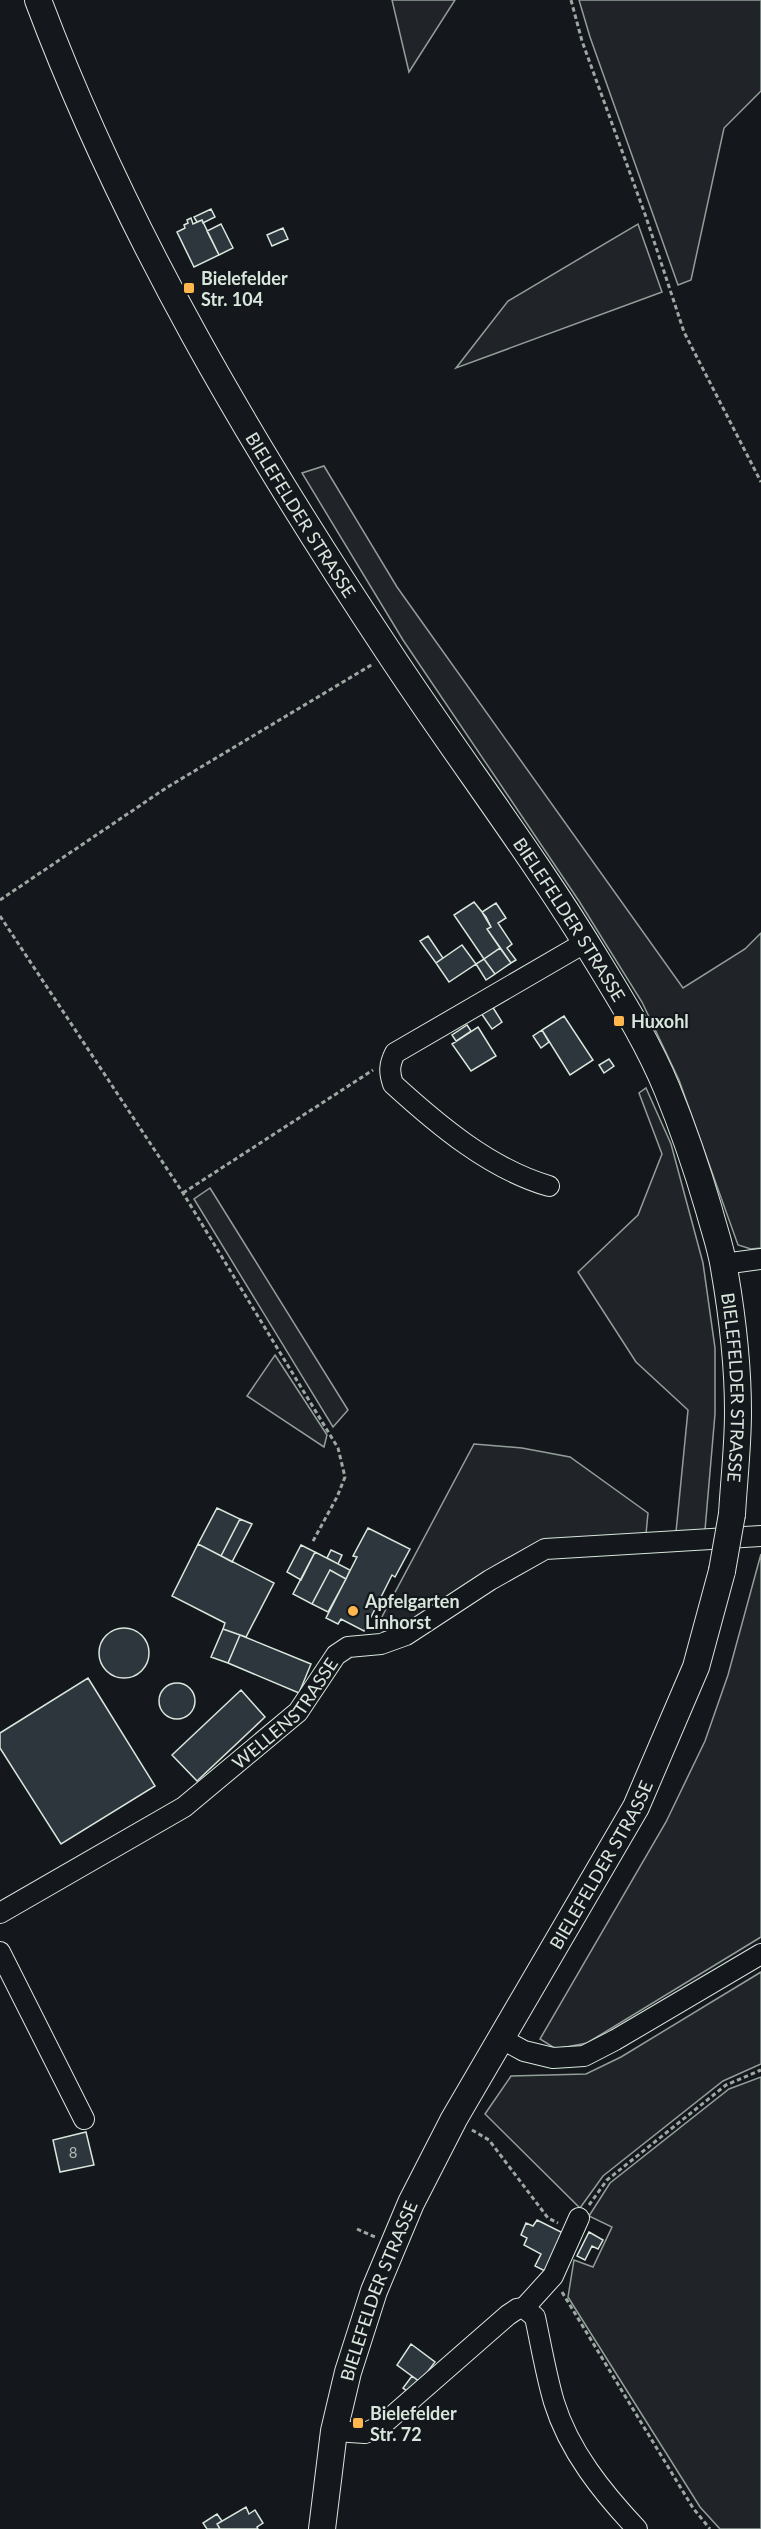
<svg xmlns="http://www.w3.org/2000/svg" width="761" height="2529" font-family="Lato,sans-serif">
<style>
.green{fill:#202428;stroke:#939e99;stroke-width:1.5}
.building{fill:#2c363c;stroke:#d8e6dc;stroke-width:1.5}
.lines{fill:none;stroke-linecap:round;stroke-linejoin:round}
.minor-casing{stroke:#d8e6dc;stroke-width:22}
.major-casing{stroke:#d8e6dc;stroke-width:28}
.path{stroke:#9da8a2;stroke-width:3;stroke-dasharray:4.5 3;stroke-linecap:butt}
.minor{stroke:#14181c;stroke-width:20}
.major{stroke:#14181c;stroke-width:26}
.major-bridge-casing{stroke:#d8e6dc;stroke-width:28;stroke-linecap:butt}
.major-bridge{stroke:#14181c;stroke-width:26}
.poi-dot{fill:#ffb74d;stroke:#14181c;stroke-width:2}
.labels{text-anchor:middle;dominant-baseline:central;stroke-width:4.5;stroke-linejoin:round;paint-order:stroke}
.number-label{font-size:15px;fill:#adbab4}
.poi-label{font-size:18px;font-weight:bold;fill:#d8e6dc;stroke:#14181c;text-anchor:start}
.street-label{font-size:18px;fill:#d8e6dc;stroke:#14181c}
</style>
<rect width="100%" height="100%" fill="#14181c"/>
<path class="green" d="M392,0H455L409,72Z
M579,0H761V91L724,128L691,280L678,285L590,37Z
M638,224L662,292L456,368L508,301Z
M324,466L397,587L683,988L745,949L761,933V1248L751,1249L738,1245L679,1080L642,1002L579,901L403,640L302,473Z
M646,1088L671,1144L703,1263L715,1348V1414L705,1530L676,1532L688,1410L636,1362L578,1272L638,1215L662,1154L639,1093Z
M210,1188L348,1410L333,1427L194,1199Z
M275,1355L327,1435L324,1447L247,1396Z
M474,1444L522,1448L570,1457L648,1513L646,1534L546,1541L404,1626L389,1634L376,1628Z
M761,1554V1937L587,2043L556,2049L540,2039L666,1822L705,1741L728,1675Z
M761,1972V2064L723,2081L603,2176L580,2208L485,2114L511,2076L586,2074L621,2057Z
M761,2077V2529H720L700,2507L568,2297L574,2260L593,2267L612,2227L589,2216L610,2183L729,2089Z"/>
<path class="building" d="M211,209L215,217L203,223L202,220L197,222L194,217Z
M191,218L193,224L202,220L219,255L194,267L177,232L185,228L184,225L188,223L187,220Z
M221,224L233,248L219,255L207,231Z
M283,228L288,239L272,246L267,235Z
M474,902L486,917L491,927L487,929L500,948L484,959L454,915Z
M496,903L506,918L498,923L512,944L507,948L516,960L511,963L487,929L491,927L482,912Z
M428,936L443,958L436,963L420,941Z
M462,945L476,964L449,982L436,963Z
M500,948L511,963L495,974L484,959Z
M484,959L495,974L486,980L476,964Z
M492,1006L502,1022L492,1029L481,1013Z
M564,1016L593,1060L570,1075L542,1030Z
M467,1025L471,1031L456,1041L452,1035Z
M478,1027L496,1056L471,1071L452,1044Z
M542,1030L549,1042L541,1048L533,1036Z
M609,1059L614,1066L604,1073L599,1065Z
M217,1508L240,1519L221,1556L198,1544Z
M240,1519L252,1524L232,1562L221,1556Z
M368,1528L410,1549L395,1577L392,1575L364,1631L341,1619L338,1624L326,1618L357,1557L353,1556Z
M198,1544L274,1583L246,1637L223,1629L225,1623L172,1596Z
M301,1545L315,1552L301,1580L287,1572Z
M331,1550L342,1555L338,1564L327,1558Z
M315,1552L350,1570L346,1579L330,1570L312,1604L293,1594Z
M330,1570L346,1579L328,1612L312,1604Z
M99 1653a25 25 0 1 1 50 0a25 25 0 1 1-50 0Z
M223,1629L240,1635L228,1663L211,1657Z
M240,1635L311,1664L299,1693L228,1663Z
M88,1678L155,1786L61,1844L0,1748V1733Z
M159 1701a18 18 0 1 1 36 0a18 18 0 1 1-36 0Z
M241,1690L265,1717L197,1781L172,1755Z
M86,2132L94,2165L60,2172L53,2140Z
M537,2220L567,2235L547,2272L535,2266L541,2254L524,2245L527,2238L521,2235L526,2223L533,2226Z
M589,2232L603,2240L598,2249L592,2246L585,2260L577,2256Z
M411,2344L435,2362L420,2382L397,2365Z
M412,2376L420,2382L411,2394L403,2388Z
M246,2507L249,2514L255,2510L263,2523L257,2527L258,2529H220L217,2524Z
M217,2514L222,2521L217,2524L220,2529H207L203,2523Z"/>
<g class="lines">
<defs>
<g id="minor">
<path d="M549,1186C490,1169 438,1125 393,1084C389,1072 389,1065 395,1053L586,942"/>
<path d="M723,1264L761,1259"/>
<path id="s1" d="M0,1913L184,1807L298,1712L336,1655L348,1647L381,1644L406,1635L490,1580L545,1549L761,1536"/>
<path d="M0,1952L84,2119"/>
<path d="M500,2038L524,2051L553,2058L584,2056L615,2040L761,1954"/>
<path d="M524,2308L553,2276L579,2218"/>
<path d="M334,2431L365,2433L381,2426L508,2315L517,2309L524,2308L535,2317C541,2345 546,2375 554,2402C569,2451 603,2493 637,2529"/>
</g>
<g id="major">
<path id="s2" d="M38,0C125,232 252,446 388,651C457,756 533,855 598,962C623,1003 649,1045 667,1089C683,1128 697,1169 709,1210C714,1229 721,1248 724,1268C732,1314 738,1364 738,1412C738,1446 734,1480 732,1514"/>
<path id="s3" d="M322,2529L334,2431L348,2372L374,2291L411,2203L454,2119L636,1807L696,1667L722,1571"/>
</g>
</defs>
<use href="#minor" class="minor-casing"/>
<use href="#major" class="major-casing"/>
<path class="path" d="M571,0L582,41L646,217L684,332L761,482
M0,900L166,788L373,664
M0,916L183,1193L338,1448L345,1477L337,1497L312,1543
M183,1193L373,1070
M472,2130L489,2140L548,2218L558,2223
M589,2205L607,2180L726,2085L761,2070
M357,2229L375,2237
M562,2292L693,2508L710,2529"/>
<use href="#minor" class="minor"/>
<use href="#major" class="major"/>
<defs>
<path id="major-bridge" d="M722,1571L732,1514"/>
</defs>
<use href="#major-bridge" class="major-bridge-casing"/>
<use href="#major-bridge" class="major-bridge"/>
</g>
<g class="poi-dot">
<rect x="183" y="282" width="12" height="12" rx="3"/>
<rect x="613" y="1015" width="12" height="12" rx="3"/>
<circle cx="353" cy="1611" r="6"/>
<rect x="352" y="2417" width="12" height="12" rx="3"/>
</g>
<g class="labels">
<g class="number-label">
<text x="73" y="2152">8</text>
</g>
<g class="poi-label">
<text x="201" y="278">Bielefelder<tspan x="201" dy="21">Str. 104</tspan></text>
<text x="631" y="1021">Huxohl</text>
<text x="365" y="1601">Apfelgarten<tspan x="365" dy="21">Linhorst</tspan></text>
<text x="370" y="2413">Bielefelder<tspan x="370" dy="21">Str. 72</tspan></text>
</g>
<g class="street-label">
<text stroke="none"><textPath href="#s2" startOffset="579">BIELEFELDER STRASSE</textPath></text>
<text stroke="none"><textPath href="#s2" startOffset="1065">BIELEFELDER STRASSE</textPath></text>
<text stroke="none"><textPath href="#s2" startOffset="1569">BIELEFELDER STRASSE</textPath></text>
<text stroke="none"><textPath href="#s1" startOffset="351">WELLENSTRASSE</textPath></text>
<text stroke="none"><textPath href="#s3" startOffset="728">BIELEFELDER STRASSE</textPath></text>
<text stroke="none"><textPath href="#s3" startOffset="246">BIELEFELDER STRASSE</textPath></text>
</g>
</g>
</svg>
